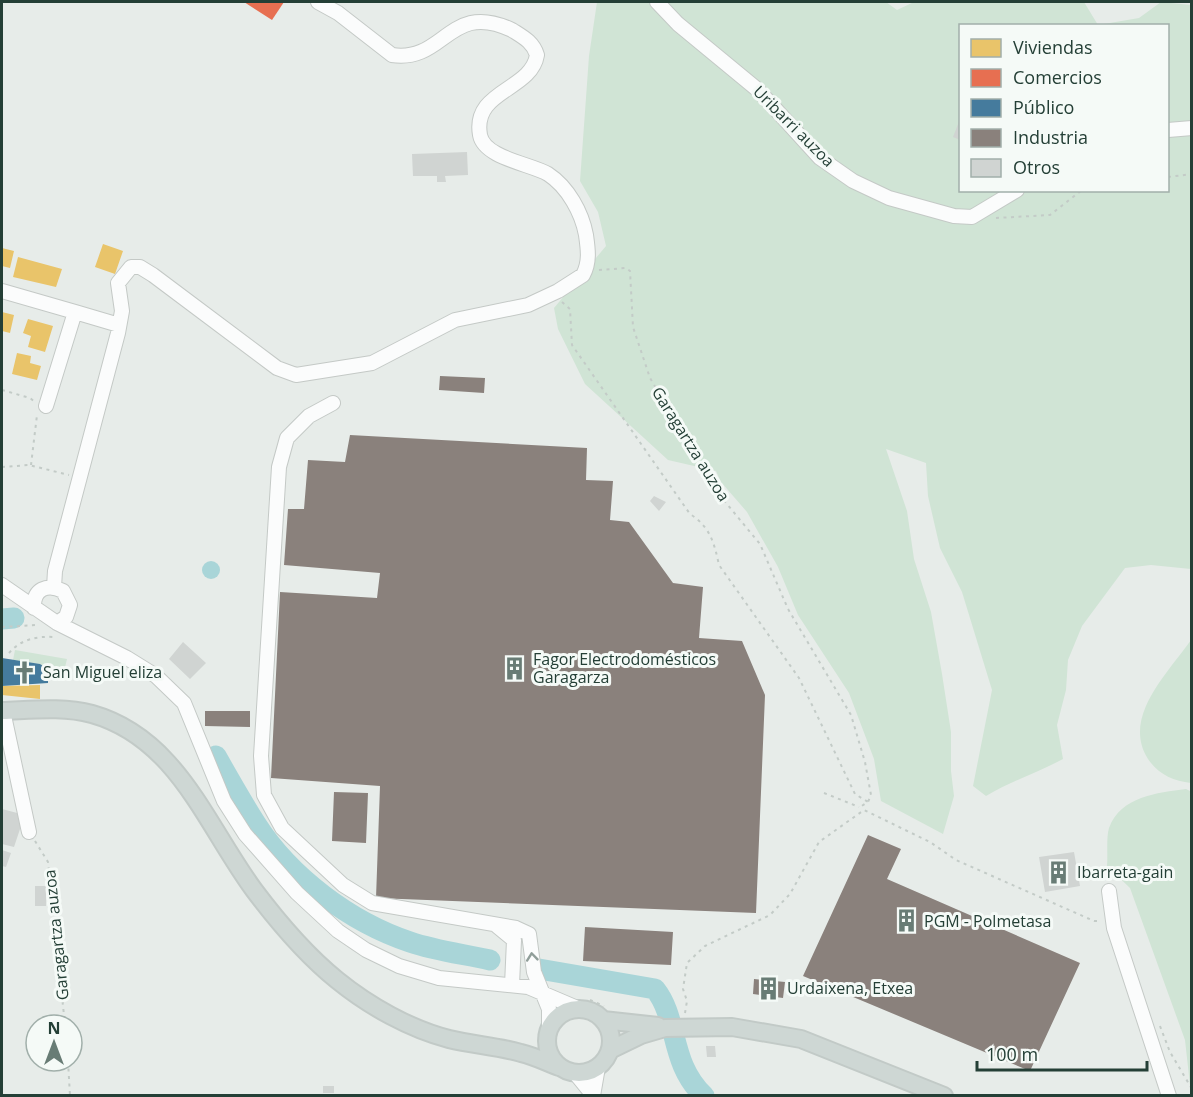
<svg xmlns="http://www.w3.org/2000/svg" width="1193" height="1097" font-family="'Open Sans',sans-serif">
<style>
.green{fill:#d0e4d5;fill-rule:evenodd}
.water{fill:#a9d5d8}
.homes{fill:#e9c46a}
.shops{fill:#e76f51}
.public{fill:#457b9d}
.industry{fill:#8a817c}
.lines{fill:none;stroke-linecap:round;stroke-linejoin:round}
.river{stroke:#a9d5d8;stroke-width:21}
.building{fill:#d0d4d2}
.minor-casing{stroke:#c4c9c6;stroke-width:16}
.major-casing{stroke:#c2cac7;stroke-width:20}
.path{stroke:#c3cbc7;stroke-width:2;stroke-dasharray:3 4.5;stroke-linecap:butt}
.minor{stroke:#fbfcfc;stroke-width:14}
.major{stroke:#ced7d4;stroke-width:16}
.oneway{stroke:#909e99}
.labels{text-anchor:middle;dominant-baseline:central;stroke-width:6;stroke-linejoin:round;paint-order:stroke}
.street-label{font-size:16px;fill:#243f36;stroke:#f5faf7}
.poi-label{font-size:16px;fill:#243f36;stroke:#f5faf7;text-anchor:start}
</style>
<rect width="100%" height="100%" fill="#e7ece9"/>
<path class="green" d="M597,2H886L897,10L914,2H1084L1098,25L1139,18L1161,2L1191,5V569L1151,565L1125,568L1082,626L1068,660L1066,690L1057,725L1063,759C1037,773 1011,781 986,796L973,786L992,690L962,592L940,548L928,496L926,463L886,449L907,511L914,559L931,612L942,674L951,732V771L954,796L943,834L881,801L874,759L849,693L798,615L778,567L747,512L721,482L716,471L668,460L585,384L558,329L554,308L606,246L598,212L580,181L589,56ZM960,26H1168V190H960Z
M1191,640L1192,783H1191C1173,781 1158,774 1148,759C1121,717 1169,672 1191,640Z
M15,650L67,659L63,676L48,675V669L40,664L13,660Z
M1186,789L1192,792L1191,1094L1185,1040L1130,888L1107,866C1108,855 1106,838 1109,828C1121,796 1157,793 1186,789Z"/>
<path class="water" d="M202 570a9 9 0 1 1 18 0a9 9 0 1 1-18 0Z"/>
<path class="homes" d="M103,244L123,251L115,274L95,267Z
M2,248L14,251L10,268L2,266Z
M18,257L62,269L56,287L13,277Z
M2,312L14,315L10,333L2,331Z
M28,319L53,326L45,352L28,347L31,336L23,333Z
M17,353L31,356L30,363L41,366L37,380L12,374Z
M40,685V699L2,695V686Z"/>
<path class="shops" d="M244,2H284L272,20Z"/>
<path class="public" d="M2,658L40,664L48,669V683L2,686Z"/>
<path class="industry" d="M440,376L485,378L484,393L439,390Z
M350,435L587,448L586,480L613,481L610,520L629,522L673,583L703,587L699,638L742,641L765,695L756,913L376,898L380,786L271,778L280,592L377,598L380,573L284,565L288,509H304L308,460L345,462Z
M205,711H250V727L205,726Z
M334,792L368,793L366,843L332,841Z
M868,835L901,849L887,879L1080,963L1030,1071L803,976Z
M585,927L673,932L671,965L583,961Z
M754,979L785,982L783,998L753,994Z"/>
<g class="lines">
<path class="river" d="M2,619L14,618
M216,756C229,779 242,802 256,824C290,877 350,922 410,942C436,951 464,954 490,960
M539,969L655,989C679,1019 669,1063 704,1096"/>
</g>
<path class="building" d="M960,119V140L953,137Z
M467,152L468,175L445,176L446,182H437V176H413L412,154Z
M654,496L666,502L659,511L650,501Z
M183,642L206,663L190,679L169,659Z
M2,809L21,814V826L14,847L2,844Z
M2,850L11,853L6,867L2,866Z
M1074,852L1080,886L1045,892L1039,857Z
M35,886H46V906H35Z
M706,1046H715L716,1057H707Z
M323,1086H334V1093H323Z"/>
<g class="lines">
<defs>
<path id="minor" d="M657,2L678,24L758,90L820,158L853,181L889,198L954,216L972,217L1017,190
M1168,130L1192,128
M2,291L75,312
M333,403L309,416L287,438L279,467L261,756L264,795L282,828L343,885L372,903L516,928L529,934L534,972L549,1009V1029
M46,406L75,312L119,325
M2,585L57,623L127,658L156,676L184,703L224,801L245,834L297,893L338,931L366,950L399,966L439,978L528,987L582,1010
M54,587L55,571L118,333L122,311L118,283L131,267H140L153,275L277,368L296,375L372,363L455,320L528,305L558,291L583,275C590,262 588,249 586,235C582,213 568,187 548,174C531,164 484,158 480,135C472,90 531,91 537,55C533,42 523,37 512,30C449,0 445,63 392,55L338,13L318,2
M34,608C33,589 47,583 63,591L70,605L66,617L57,623
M3,711L29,832
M1109,891L1114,928L1169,1096
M497,926L514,940L512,985
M575,1073L592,1094
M593,1096L598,1067"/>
<path id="major" d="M2,711C31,710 63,706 92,714C177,738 206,825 254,890C278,922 306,955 337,980C369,1006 410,1029 449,1039C473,1045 497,1046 521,1053C534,1056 546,1062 559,1067
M547 1041a32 32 0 1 1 64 0a32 32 0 1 1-64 0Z
M603,1020L658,1026
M610,1050L641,1035L665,1028L732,1027L801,1039L944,1096"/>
</defs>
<use href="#minor" class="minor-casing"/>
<use href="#major" class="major-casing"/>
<path class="path" d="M1168,177L1192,174
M996,218L1050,215L1082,190
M599,270L626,268L630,271L633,327L650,378L717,492L760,544L788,609L851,715L865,762L871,795L868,802L860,807
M562,302L570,309L572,345L690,514C710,527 714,542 719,565L799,678L855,794L868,802
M2,390L30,398L35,402
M31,465L37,415
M2,467L29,465L69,475
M2,627L37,625
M9,653C21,639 37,636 55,637
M824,793L859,807
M35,841L48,862L65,1025
M590,1000L604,1006
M685,1013L687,1001L683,989L687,963L705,946L770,915L790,894L819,842L864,810L930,842L956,860L1094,921H1100
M1160,1026L1170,1052L1192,1089
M68,1061L70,1096"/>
<use href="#minor" class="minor"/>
<use href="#major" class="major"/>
</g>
<defs><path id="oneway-chevron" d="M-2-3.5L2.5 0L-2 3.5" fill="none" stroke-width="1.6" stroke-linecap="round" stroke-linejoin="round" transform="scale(1.5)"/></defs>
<use class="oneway" href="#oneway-chevron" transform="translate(532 957) rotate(-96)"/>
<defs>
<symbol id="building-bare" viewBox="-9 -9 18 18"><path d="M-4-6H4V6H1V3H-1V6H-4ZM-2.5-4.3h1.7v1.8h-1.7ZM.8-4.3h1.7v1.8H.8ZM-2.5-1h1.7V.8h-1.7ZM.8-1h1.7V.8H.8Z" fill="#687c75" stroke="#f5faf7" stroke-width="2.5" paint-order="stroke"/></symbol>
<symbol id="church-bare" viewBox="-9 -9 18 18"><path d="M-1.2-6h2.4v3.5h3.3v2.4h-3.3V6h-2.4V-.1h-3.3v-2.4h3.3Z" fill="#687c75" stroke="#f5faf7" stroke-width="2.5" paint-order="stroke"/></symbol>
</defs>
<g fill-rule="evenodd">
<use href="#building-bare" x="498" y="652" width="33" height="33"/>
<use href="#church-bare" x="8" y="656" width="33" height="33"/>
<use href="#building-bare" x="1042" y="856" width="33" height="33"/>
<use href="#building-bare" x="890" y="904" width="33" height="33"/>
<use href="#building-bare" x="752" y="972" width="33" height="33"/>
</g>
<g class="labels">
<g class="street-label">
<text transform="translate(794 126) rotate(45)">Uribarri auzoa</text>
<text transform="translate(691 444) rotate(58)">Garagartza auzoa</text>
<text transform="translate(56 935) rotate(-96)">Garagartza auzoa</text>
</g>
<g class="poi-label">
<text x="533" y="659">Fagor Electrodomésticos<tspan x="533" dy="18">Garagarza</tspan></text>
<text x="43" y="672">San Miguel eliza</text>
<text x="1077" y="872">Ibarreta-gain</text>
<text x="924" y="921">PGM - Polmetasa</text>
<text x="787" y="988">Urdaixena, Etxea</text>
</g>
</g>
<rect width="1193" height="1097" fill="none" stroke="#243f36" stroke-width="6"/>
<rect x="959" y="24" width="210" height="168" fill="#f5faf7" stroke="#a1afaa" stroke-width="1.5"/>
<rect x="971" y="39" width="30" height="18" fill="#e9c46a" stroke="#a1afaa" stroke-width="1.5"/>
<text x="1013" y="54" font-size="18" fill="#243f36">Viviendas</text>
<rect x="971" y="69" width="30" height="18" fill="#e76f51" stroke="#a1afaa" stroke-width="1.5"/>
<text x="1013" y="84" font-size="18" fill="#243f36">Comercios</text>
<rect x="971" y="99" width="30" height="18" fill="#457b9d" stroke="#a1afaa" stroke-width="1.5"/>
<text x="1013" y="114" font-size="18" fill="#243f36">Público</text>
<rect x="971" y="129" width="30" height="18" fill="#8a817c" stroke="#a1afaa" stroke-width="1.5"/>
<text x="1013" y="144" font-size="18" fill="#243f36">Industria</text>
<rect x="971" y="159" width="30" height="18" fill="#d0d4d2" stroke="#a1afaa" stroke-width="1.5"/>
<text x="1013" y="174" font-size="18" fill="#243f36">Otros</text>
<g transform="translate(54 1043)"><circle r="28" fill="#f5faf7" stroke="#a1afaa" stroke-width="1.5"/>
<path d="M0-4.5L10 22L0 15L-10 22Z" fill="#687c75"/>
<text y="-9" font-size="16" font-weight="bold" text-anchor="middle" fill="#243f36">N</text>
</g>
<path d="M977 1061v9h170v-9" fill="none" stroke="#243f36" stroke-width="3"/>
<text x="986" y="1061" font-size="18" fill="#243f36" stroke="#f5faf7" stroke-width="4.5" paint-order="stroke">100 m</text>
</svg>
